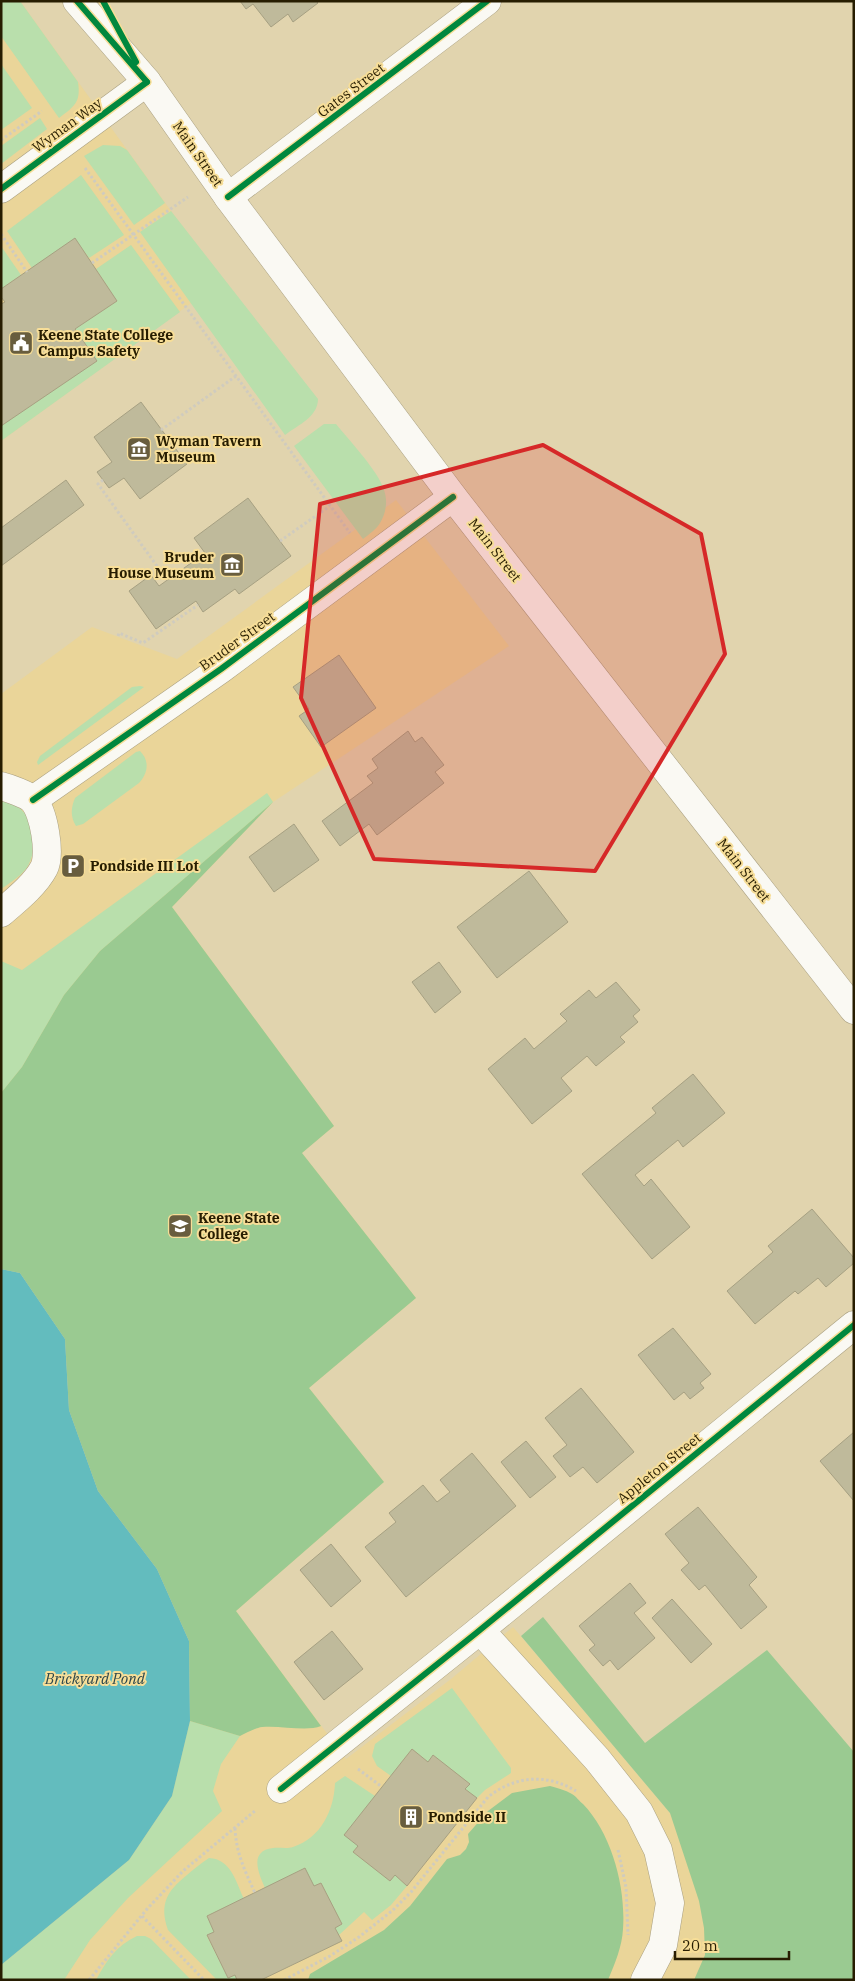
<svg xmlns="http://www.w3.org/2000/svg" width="855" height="1981" font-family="'IBM Plex Serif',serif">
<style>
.built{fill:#ead599}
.green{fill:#b9dfac}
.forest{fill:#9aca91}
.water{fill:#63bcbe}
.building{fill:#bfba9b;stroke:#a6a082}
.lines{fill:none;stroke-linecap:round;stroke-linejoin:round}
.minor-casing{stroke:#aaa081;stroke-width:29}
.major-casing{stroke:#aaa081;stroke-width:29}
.path{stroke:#cfcbbf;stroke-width:3;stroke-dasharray:2.5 2.5;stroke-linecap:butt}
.minor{stroke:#faf9f3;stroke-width:28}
.major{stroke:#faf9f3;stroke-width:28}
.cycleway-casing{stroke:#f7de98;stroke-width:9}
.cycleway{stroke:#00873e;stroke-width:6}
.marked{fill:#d62828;fill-opacity:0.2;stroke:#d62828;stroke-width:4;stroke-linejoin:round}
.labels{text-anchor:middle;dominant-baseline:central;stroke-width:4;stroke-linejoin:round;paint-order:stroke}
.street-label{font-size:14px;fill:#271d01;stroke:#f7de98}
.poi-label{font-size:14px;font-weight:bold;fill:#271d01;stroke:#f7de98;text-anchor:start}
.water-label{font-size:15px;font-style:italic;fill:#2b464b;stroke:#f7de98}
</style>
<rect width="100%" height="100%" fill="#e1d4ae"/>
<g class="built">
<path d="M 1,1 L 20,1 L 171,211 L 223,280 L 1,441 Z"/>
<path d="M 396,500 L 509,646 L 273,802 L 172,907 L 334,1126 L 302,1153 L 416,1298 L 309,1388 L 384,1482 L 236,1611 L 346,1759 L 451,1679 L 513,1627 L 670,1813 L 735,1980 L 1,1980 L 1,694 L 92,627 L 177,659 Z"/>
</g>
<g class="green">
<path d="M 1,1 L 20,1 L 78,82 C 81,102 75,106 59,118 L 1,36 Z"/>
<path d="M 1,64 L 32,108 L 1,130 Z"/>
<path d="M 40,118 L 47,129 L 1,164 L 1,146 Z"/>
<path d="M 103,145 L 120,146 L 127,150 L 165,203 L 134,225 L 84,156 Z"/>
<path d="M 81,175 L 124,235 L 89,258 L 75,239 L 32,268 L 7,231 Z"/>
<path d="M 171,211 L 318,399 C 318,417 298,425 285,435 L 140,232 Z"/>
<path d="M 131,245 L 180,312 L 1,441 L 1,426 L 97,361 L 75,329 L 117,301 L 96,269 Z"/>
<path d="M 1,246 L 21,275 L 1,289 Z"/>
<path d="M 324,424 L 336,424 C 349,440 379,472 384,490 C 388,501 386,513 380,523 C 376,530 369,534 363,539 L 294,446 Z"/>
<path d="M 140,686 L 144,687 L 38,765 L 37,762 L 40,756 L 132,687 Z"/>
<path d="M 140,751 C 150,761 148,773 139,783 L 83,824 L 76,826 C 70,817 71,807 75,798 L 136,752 Z"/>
<path d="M 267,793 L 273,802 L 100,951 L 64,995 L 22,1067 L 1,1093 L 1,961 L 22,970 Z"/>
<path d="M 1,801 C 34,804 42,845 26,869 C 19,877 10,883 1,889 Z"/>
<path d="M 452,1688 L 511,1768 L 511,1773 L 485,1790 L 477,1798 L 465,1789 L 470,1784 L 434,1756 L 428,1762 L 412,1749 L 391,1776 L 377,1766 L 372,1756 L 375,1744 Z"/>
<path d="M 190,1721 L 240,1736 L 221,1764 L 213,1791 L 222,1811 L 128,1898 L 90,1940 L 64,1980 L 1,1980 L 1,1965 L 129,1860 L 172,1796 Z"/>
<path d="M 345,1776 L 375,1796 L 358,1846 L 353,1852 L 390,1881 L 395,1875 L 407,1886 L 391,1905 L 372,1920 L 364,1912 L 339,1935 L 335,1928 L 342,1924 L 321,1883 L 314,1886 L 265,1888 C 259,1874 248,1851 273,1848 C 279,1847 287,1849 293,1847 C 321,1838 334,1810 335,1783 Z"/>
<path d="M 209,1858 C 231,1859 236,1882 244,1899 L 207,1916 L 214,1932 L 207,1936 L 228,1978 L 235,1975 L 237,1980 L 217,1980 L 168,1930 C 159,1904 167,1891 187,1875 C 194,1869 201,1863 209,1858 Z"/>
<path d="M 137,1936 L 145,1936 L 151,1939 L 191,1980 L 96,1980 C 106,1961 117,1945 137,1936 Z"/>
</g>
<g class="forest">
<path d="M 273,802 L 172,907 L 334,1126 L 302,1153 L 416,1298 L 309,1388 L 384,1482 L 236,1611 L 321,1726 C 306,1732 280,1725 262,1727 C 255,1728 247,1733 240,1736 L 190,1721 L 189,1641 L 157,1569 L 98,1491 L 69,1410 L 65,1339 L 20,1273 L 1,1269 L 1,1093 L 22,1067 L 64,995 L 100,951 Z"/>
<path d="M 543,1617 L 645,1743 L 767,1650 L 854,1752 L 854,1980 L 694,1980 L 705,1955 L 704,1928 L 699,1901 L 670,1813 L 521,1636 Z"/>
<path d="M 550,1786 C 557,1788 565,1790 572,1794 C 576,1796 579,1801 583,1804 C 612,1834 626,1888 623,1929 C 622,1947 615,1963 608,1980 L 308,1980 L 310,1974 L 384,1930 L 410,1906 L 447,1859 L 460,1855 L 466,1849 L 469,1842 L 468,1834 L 488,1811 L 512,1793 Z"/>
</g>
<path class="water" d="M 1,1269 L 20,1273 L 65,1339 L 69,1410 L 98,1491 L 157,1569 L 189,1641 L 190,1721 L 172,1796 L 129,1860 L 1,1965 Z"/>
<g class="building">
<path d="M 240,1 L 316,1 L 318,3 L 293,22 L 288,14 L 271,27 L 253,4 L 246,9 Z"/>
<path d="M 75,238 L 117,301 L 75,329 L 97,361 L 1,426 L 1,304 L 5,302 L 1,297 L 1,289 Z"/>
<path d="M 141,402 L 187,464 L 140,499 L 124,478 L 109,488 L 97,472 L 112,462 L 94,437 Z"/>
<path d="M 66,480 L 84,505 L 1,566 L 1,528 Z"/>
<path d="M 248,498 L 291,556 L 239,594 L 235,589 L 203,612 L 196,601 L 156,629 L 129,591 L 151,575 L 159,586 L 205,553 L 194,538 Z"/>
<path d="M 339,655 L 376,708 L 321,747 L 299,716 L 309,709 L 293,687 Z"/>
<path d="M 408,731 L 415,742 L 422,737 L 444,765 L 435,772 L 444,783 L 377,835 L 369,824 L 340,846 L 322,821 L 373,783 L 367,776 L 378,768 L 372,759 Z"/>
<path d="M 294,824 L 319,860 L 274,892 L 249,857 Z"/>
<path d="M 529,871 L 568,922 L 497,978 L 457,927 Z"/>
<path d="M 439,962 L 461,992 L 435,1013 L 412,982 Z"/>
<path d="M 616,982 L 640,1010 L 633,1016 L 638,1022 L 620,1037 L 625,1042 L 596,1066 L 587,1056 L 561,1078 L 572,1091 L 532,1124 L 488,1069 L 525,1038 L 534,1049 L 567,1021 L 560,1014 L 589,990 L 596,998 Z"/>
<path d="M 693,1074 L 725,1113 L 683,1147 L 678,1140 L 635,1175 L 644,1186 L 651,1179 L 690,1227 L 652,1259 L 582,1174 L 656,1113 L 652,1108 Z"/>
<path d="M 812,1209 L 854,1258 L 854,1263 L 826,1287 L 818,1278 L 798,1294 L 795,1291 L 755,1324 L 727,1291 L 773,1252 L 768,1246 Z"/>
<path d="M 673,1328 L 711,1374 L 700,1383 L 704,1388 L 690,1399 L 684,1392 L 674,1400 L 638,1355 Z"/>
<path d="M 581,1388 L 634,1452 L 597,1483 L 583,1467 L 570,1477 L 553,1456 L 567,1445 L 545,1418 Z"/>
<path d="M 854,1432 L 854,1501 L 820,1461 Z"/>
<path d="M 526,1441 L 556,1477 L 530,1498 L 501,1462 Z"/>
<path d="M 472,1453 L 516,1506 L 406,1597 L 365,1547 L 396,1522 L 389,1513 L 423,1485 L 437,1502 L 450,1492 L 440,1480 Z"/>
<path d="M 698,1507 L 757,1577 L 749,1585 L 767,1607 L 741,1629 L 705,1585 L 699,1590 L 681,1570 L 689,1563 L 665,1534 Z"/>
<path d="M 331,1544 L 361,1581 L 331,1607 L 300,1570 Z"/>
<path d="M 630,1583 L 646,1603 L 634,1613 L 655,1638 L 618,1670 L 610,1660 L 603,1666 L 589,1650 L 595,1645 L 579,1626 Z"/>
<path d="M 672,1599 L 712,1644 L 691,1663 L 652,1618 Z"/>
<path d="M 332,1631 L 363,1669 L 324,1700 L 294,1662 Z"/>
<path d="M 412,1749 L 428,1762 L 433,1755 L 470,1784 L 465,1789 L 477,1798 L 407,1886 L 395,1875 L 390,1881 L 353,1852 L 358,1846 L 344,1835 Z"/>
<path d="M 305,1868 L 314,1886 L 321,1883 L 342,1924 L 335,1928 L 342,1941 L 261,1980 L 237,1980 L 235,1975 L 228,1978 L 207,1935 L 214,1932 L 207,1916 Z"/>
</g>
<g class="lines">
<defs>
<g id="minor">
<path d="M 1,189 L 147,82"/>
<path d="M 228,197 L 487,1"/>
<path d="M 1,786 C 9,788 28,795 33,800 C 44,812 51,854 44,868 C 35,885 16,900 1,913"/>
<path d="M 33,800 L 221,669 L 453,497"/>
<path d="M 480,1630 L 597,1759 L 639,1812 L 658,1850 L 670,1903 L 663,1945 L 645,1980"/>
<path d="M 281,1789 L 475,1634 L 854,1325"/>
</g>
<path id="major" d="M 77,1 L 147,82 L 228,197 L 453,497 L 854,1010"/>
</defs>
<use href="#minor" class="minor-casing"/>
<use href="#major" class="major-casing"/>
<g class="path">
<path d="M 1,140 L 42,111"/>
<path d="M 85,168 L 350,533"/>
<path d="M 1,234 L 27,272"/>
<path d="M 92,263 L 188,197"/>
<path d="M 161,430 L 236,376"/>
<path d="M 103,480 L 98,484 L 167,580"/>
<path d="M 280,541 L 330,506"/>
<path d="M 118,636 L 119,633 L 143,643 L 198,605"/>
<path d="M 358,1769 L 382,1787"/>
<path d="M 235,1828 C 236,1853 245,1871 255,1893"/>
<path d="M 618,1850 L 626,1887 L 628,1935"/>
<path d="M 142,1916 L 204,1980"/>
<path d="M 89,1980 L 147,1909 L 183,1871 L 256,1810"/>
<path d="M 284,1980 L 330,1956 L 359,1937 L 393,1910 L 411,1892 L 488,1797 C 515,1776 546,1773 576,1791"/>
</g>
<use href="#minor" class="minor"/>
<use href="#major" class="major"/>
<defs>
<g id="cycleway">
<path d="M 77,1 L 147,82"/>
<path d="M 103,1 L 136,62"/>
<path d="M 1,189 L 147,82"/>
<path d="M 228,197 L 487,1"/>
<path d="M 33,800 L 221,669 L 453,497"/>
<path d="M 281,1789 L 475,1634 L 854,1325"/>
</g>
</defs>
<use href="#cycleway" class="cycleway-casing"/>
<use href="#cycleway" class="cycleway"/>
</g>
<path class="marked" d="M 543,445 L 701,534 L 725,654 L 595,871 L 374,859 L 301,698 L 320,504 Z"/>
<defs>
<symbol id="civic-square" viewBox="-11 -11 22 22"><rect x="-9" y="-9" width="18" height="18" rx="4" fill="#685d3e" stroke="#f7de98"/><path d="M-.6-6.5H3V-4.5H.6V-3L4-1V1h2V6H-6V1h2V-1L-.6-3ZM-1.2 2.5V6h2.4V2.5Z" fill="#fff"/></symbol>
<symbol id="museum-square" viewBox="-11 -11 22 22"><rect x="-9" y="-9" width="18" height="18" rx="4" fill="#685d3e" stroke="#f7de98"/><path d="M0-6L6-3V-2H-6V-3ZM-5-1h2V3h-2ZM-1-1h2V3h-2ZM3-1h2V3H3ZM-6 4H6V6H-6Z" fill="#fff"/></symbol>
<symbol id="parking-square" viewBox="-11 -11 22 22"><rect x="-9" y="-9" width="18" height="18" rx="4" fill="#685d3e" stroke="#f7de98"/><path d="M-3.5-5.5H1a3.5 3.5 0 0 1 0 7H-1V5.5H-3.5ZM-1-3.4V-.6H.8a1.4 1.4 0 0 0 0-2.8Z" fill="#fff"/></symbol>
<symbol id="university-square" viewBox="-11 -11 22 22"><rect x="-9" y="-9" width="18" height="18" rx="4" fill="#685d3e" stroke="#f7de98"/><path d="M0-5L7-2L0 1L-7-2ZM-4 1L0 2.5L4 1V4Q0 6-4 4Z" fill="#fff"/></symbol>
<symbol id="building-square" viewBox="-11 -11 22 22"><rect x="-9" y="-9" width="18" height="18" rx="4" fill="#685d3e" stroke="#f7de98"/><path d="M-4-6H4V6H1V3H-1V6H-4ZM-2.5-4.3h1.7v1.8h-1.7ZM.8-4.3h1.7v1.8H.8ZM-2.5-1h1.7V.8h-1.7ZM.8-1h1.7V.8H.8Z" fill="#fff"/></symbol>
</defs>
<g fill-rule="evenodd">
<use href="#civic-square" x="7" y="329" width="28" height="28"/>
<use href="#museum-square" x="125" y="435" width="28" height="28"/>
<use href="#museum-square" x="218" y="551" width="28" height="28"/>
<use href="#parking-square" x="59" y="852" width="28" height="28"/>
<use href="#university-square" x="166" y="1212" width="28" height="28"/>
<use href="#building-square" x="397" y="1803" width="28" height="28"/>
</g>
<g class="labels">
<g class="street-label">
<text transform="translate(351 90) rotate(-37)">Gates Street</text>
<text transform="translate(67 125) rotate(-36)">Wyman Way</text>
<text transform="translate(198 154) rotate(55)">Main Street</text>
<text transform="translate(495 550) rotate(52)">Main Street</text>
<text transform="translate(237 641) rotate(-36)">Bruder Street</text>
<text transform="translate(744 870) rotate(52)">Main Street</text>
<text transform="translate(659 1468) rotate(-39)">Appleton Street</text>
</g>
<g class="poi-label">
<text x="38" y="335">Keene State College<tspan x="38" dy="16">Campus Safety</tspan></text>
<text x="156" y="441">Wyman Tavern<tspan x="156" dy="16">Museum</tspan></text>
<text x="214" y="557" text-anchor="end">Bruder<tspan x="214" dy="16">House Museum</tspan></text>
<text x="90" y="866">Pondside III Lot</text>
<text x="198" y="1218">Keene State<tspan x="198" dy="16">College</tspan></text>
<text x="428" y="1817">Pondside II</text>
</g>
<g class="water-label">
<text x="95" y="1678">Brickyard Pond</text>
</g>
</g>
<rect width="855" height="1981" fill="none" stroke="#271d01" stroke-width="5"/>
<path d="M675 1951v8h114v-8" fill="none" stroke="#271d01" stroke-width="2.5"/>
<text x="682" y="1951" font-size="15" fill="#271d01" stroke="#f7de98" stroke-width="4" paint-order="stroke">20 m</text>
</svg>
